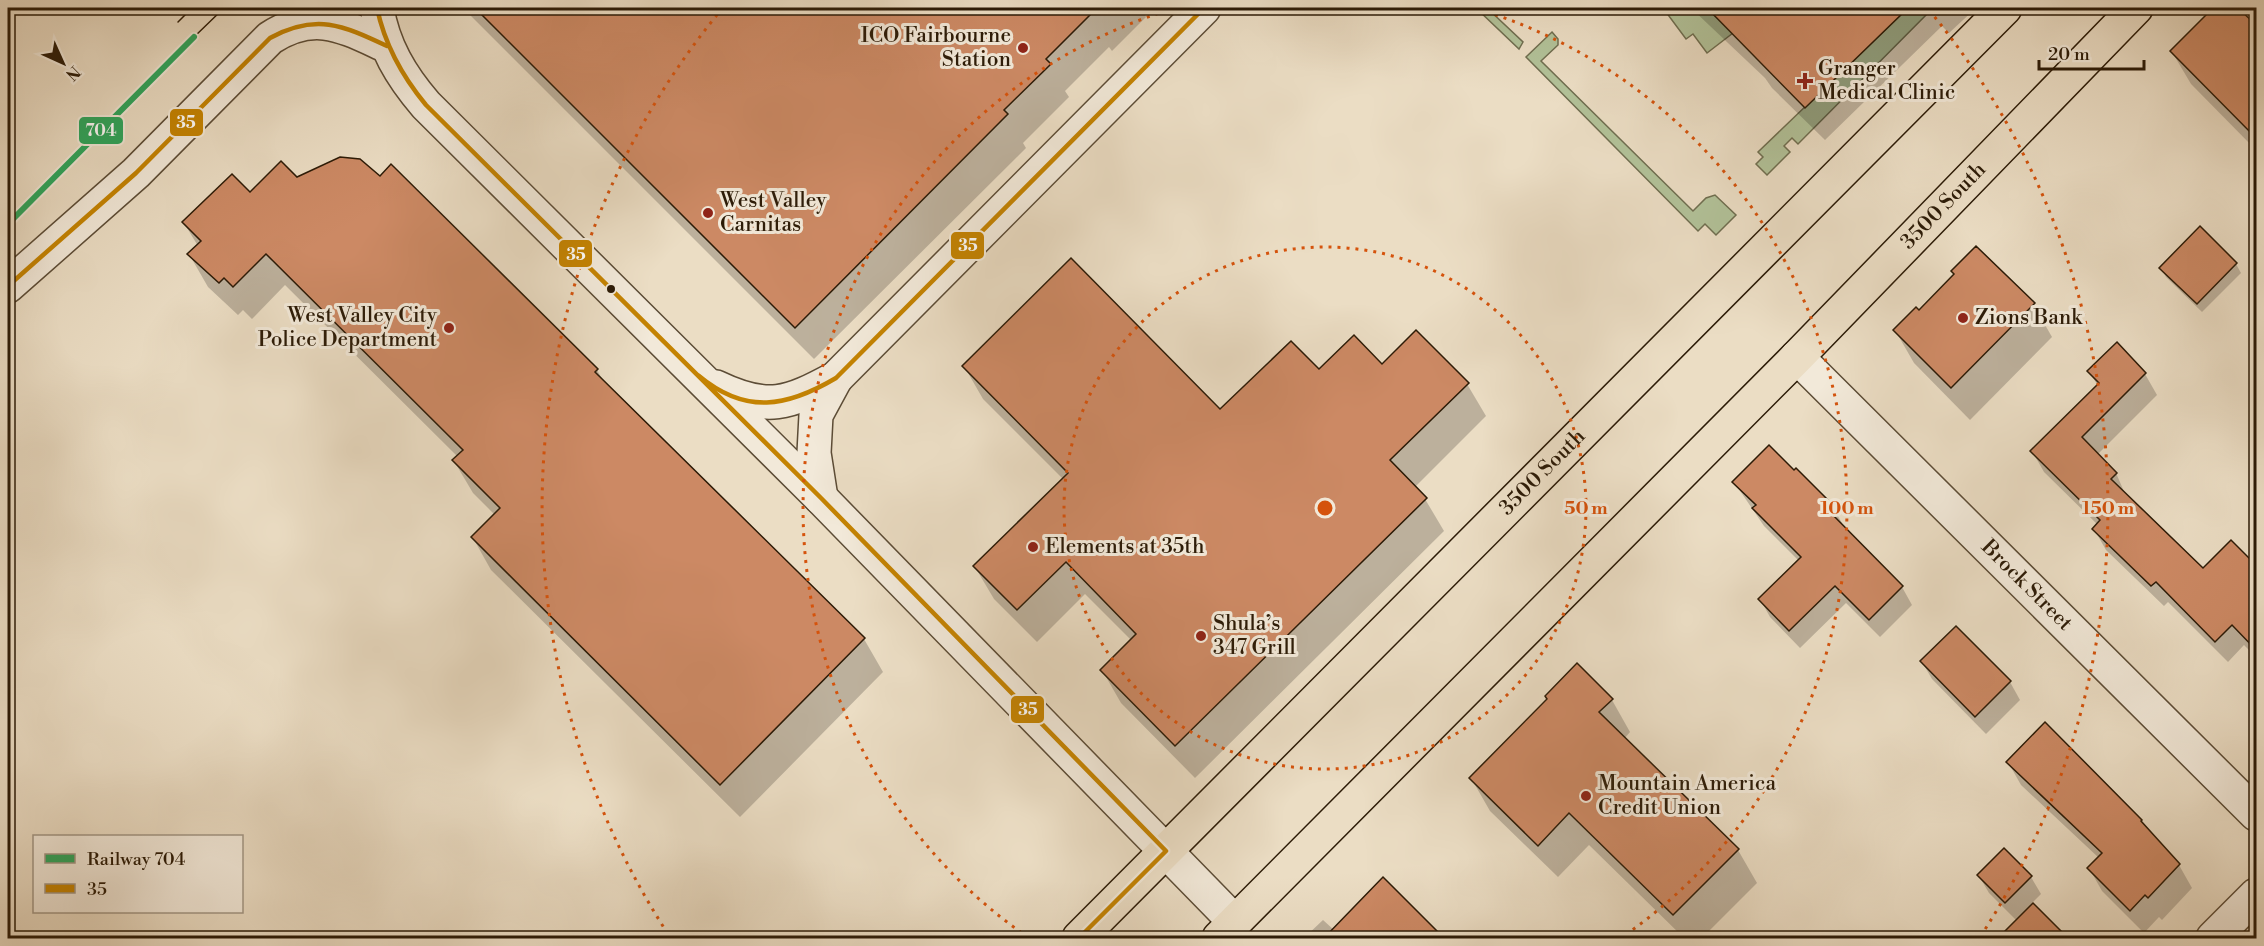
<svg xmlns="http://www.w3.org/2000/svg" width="2264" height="946" font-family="'Libre Bodoni',serif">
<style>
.green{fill:#b2c299;stroke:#6f6e50;stroke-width:1.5}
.shadow{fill:#0003}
.building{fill:#cc8964;stroke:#2c1b07;stroke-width:1.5}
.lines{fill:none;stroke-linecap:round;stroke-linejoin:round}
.minor-casing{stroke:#5c4c36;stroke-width:36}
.major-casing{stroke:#2c1b07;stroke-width:36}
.minor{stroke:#f2e9d9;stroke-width:33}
.major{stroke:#ebddc4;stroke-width:33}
.tram{stroke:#2c1b07;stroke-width:1.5}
.bus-1-casing{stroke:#f2e9d9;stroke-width:9}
.bus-1{stroke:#c48302;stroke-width:4.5}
.rail-1-casing{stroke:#f2e9d9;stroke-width:10}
.rail-1{stroke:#2ea65c;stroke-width:6}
.ring{fill:none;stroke:#d5530c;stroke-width:3;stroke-dasharray:3 6}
.poi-dot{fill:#8f2418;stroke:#f2e9d9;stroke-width:2}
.bus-dot{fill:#2c1b07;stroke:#f2e9d9;stroke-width:2}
.labels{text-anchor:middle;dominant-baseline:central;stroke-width:6;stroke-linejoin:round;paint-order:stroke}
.poi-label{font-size:21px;fill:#2c1b07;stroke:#f2e9d9;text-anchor:start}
.street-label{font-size:21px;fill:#2c1b07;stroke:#f2e9d9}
.centre{fill:#d5530c;stroke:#f2e9d9;stroke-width:3}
.ring-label{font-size:18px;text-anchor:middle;font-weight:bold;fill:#d5530c;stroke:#f2e9d9;stroke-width:6;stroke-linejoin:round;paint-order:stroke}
.line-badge{stroke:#f2e9d9;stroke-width:2}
.badge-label{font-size:16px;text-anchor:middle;font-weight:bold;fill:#fff}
</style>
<rect width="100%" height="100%" fill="#ebddc4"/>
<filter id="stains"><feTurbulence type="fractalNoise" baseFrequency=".00333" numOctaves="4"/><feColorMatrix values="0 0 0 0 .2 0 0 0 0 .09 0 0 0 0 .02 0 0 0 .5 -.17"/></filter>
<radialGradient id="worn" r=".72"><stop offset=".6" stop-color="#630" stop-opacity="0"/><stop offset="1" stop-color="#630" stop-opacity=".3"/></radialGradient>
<g class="green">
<path d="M 1476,8 L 1487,8 L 1523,42 L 1519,49 Z"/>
<path d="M 1663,8 L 1707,8 L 1733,33 L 1707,53 L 1693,34 L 1686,39 Z"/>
<path d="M 1908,8 L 1933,8 L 1798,144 L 1792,138 L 1784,146 L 1790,152 L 1767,175 L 1756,164 L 1763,157 L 1758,152 Z"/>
<path d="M 1552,32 L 1558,39 L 1558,45 L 1541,61 L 1693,211 L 1706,198 L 1715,195 L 1736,215 L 1716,235 L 1705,224 L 1698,231 L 1526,57 Z"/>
</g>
<g class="shadow">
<path d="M 463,8 L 1146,8 L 1143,11 L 1146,17 L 1112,51 L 1109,47 L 1065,91 L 1069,97 L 1023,143 L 1026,148 L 814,359 Z"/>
<path d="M 1691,8 L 1976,8 L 1949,33 L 1942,26 L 1825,140 L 1772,88 L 1765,78 Z"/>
<path d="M 2215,8 L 2236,8 L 2256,27 L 2256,150 L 2191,84 L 2172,52 Z"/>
<path d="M 297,179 L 597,370 L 604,382 L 864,639 L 883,672 L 740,817 L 491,570 L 473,538 L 495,515 L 473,493 L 454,461 L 458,457 L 285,285 L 252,319 L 243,310 L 238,315 L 208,287 L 189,254 L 198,246 L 184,223 L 250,194 Z"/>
<path d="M 2236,264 L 2241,273 L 2202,312 L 2166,277 L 2161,268 Z"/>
<path d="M 2033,304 L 2052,337 L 1970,420 L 1914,363 L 1895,330 L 1919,312 Z"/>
<path d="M 964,366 L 1220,412 L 1319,371 L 1382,366 L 1467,384 L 1486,416 L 1415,487 L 1425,499 L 1444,531 L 1195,778 L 1121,703 L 1102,670 L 1132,641 L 1085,594 L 1037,642 L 994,599 L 975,567 L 1064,480 L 983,399 Z"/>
<path d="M 2089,371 L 2145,374 L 2157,395 L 2097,455 L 2116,473 L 2126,496 L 2203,570 L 2231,542 L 2256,567 L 2256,657 L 2244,645 L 2228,662 L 2168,602 L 2164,606 L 2106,550 L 2094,529 L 2098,525 L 2044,472 L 2032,451 L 2098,386 Z"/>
<path d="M 1734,482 L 1832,506 L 1842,523 L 1840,525 L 1902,587 L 1912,605 L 1880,637 L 1846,603 L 1800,648 L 1770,617 L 1760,599 L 1799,561 L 1764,526 Z"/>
<path d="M 1922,662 L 2010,682 L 2020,700 L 1986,734 L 1932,679 Z"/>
<path d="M 1612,700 L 1630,732 L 1624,739 L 1738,850 L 1757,883 L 1702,938 L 1684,938 L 1589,845 L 1558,877 L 1490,811 L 1471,778 Z"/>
<path d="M 2008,762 L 2141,820 L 2179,865 L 2192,888 L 2162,920 L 2159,917 L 2144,933 L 2102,891 L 2089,868 L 2099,858 L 2021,785 Z"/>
<path d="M 1979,876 L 2031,877 L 2041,894 L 2032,903 L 2067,938 L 2017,921 L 1989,893 Z"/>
<path d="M 1323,920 L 1334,930 L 1443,938 L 1304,938 Z"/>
</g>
<g class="building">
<path d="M 475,8 L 1097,8 L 1046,59 L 1051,64 L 1004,110 L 1008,114 L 795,328 Z"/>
<path d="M 1707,8 L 1908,8 L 1805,108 Z"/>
<path d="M 2213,8 L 2238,8 L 2256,25 L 2256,138 L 2170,51 Z"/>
<path d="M 340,157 L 360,159 L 380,176 L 391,164 L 598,369 L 595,372 L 865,638 L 720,785 L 471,537 L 500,508 L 452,460 L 463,450 L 266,254 L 233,287 L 224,278 L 219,283 L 187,254 L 201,241 L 182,222 L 232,174 L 250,192 L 281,161 L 297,177 Z"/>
<path d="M 2200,226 L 2237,263 L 2197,304 L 2159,268 Z"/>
<path d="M 1976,246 L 2035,303 L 1951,388 L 1893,330 L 1916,307 L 1919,310 L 1954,274 L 1951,271 Z"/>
<path d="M 1071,258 L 1220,409 L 1291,341 L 1319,369 L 1354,335 L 1382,364 L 1416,330 L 1469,383 L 1390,460 L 1427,498 L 1175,746 L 1100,670 L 1136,634 L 1066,562 L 1017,610 L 973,566 L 1068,473 L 962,366 Z"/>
<path d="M 2117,342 L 2146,373 L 2082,437 L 2117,473 L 2111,479 L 2203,568 L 2231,540 L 2256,565 L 2256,650 L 2232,625 L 2215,642 L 2156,582 L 2151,586 L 2092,529 L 2100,520 L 2030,451 L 2099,383 L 2087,371 Z"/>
<path d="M 1769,445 L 1794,470 L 1796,468 L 1833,505 L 1828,510 L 1903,586 L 1869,620 L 1835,586 L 1789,631 L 1758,599 L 1801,557 L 1752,508 L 1756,505 L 1732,482 Z"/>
<path d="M 1956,626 L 2011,681 L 1975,717 L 1920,661 Z"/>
<path d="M 1577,663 L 1613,699 L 1599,712 L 1739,849 L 1673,915 L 1569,813 L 1538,846 L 1469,778 L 1547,699 L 1545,696 Z"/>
<path d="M 2045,722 L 2142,820 L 2141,821 L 2180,864 L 2148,898 L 2145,895 L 2130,911 L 2087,868 L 2102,853 L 2006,762 Z"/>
<path d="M 2004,848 L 2032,876 L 2005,903 L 1977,875 Z"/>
<path d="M 1383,877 L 1445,939 L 1323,939 Z"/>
<path d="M 2033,903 L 2069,939 L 1997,939 Z"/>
</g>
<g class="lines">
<defs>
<g id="minor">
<path d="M 377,8 C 383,46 401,76 426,105 L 821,498 L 1235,922"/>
<path d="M 8,286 L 136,173 L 270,38 C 315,9 343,26 387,46"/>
<path id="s1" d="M 1797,357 L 2256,814"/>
<path d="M 716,387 C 768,412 788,404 836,378 L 1204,8"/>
<path d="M 821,498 L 814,453 L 816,415 L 836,378"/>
<path d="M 2213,938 L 2256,895"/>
</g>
<g id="major">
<path id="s2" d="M 1079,938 L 2005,8"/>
<path id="s3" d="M 1219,938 L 1797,357 L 2136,8"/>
</g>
</defs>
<use href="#minor" class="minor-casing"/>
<use href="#major" class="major-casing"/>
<use href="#minor" class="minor"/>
<use href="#major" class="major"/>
<g class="tram">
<path d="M 178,22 L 192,8"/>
<path d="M 194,37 L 224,8"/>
</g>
<defs>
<g id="bus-1">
<path d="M 377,8 C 385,46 402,76 426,105 L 821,498 L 1166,851 L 1079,938"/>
<path d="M 8,286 L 136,173 L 270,38 C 316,13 342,25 387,46"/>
<path d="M 699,376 C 746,415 787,407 836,378 L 1204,8"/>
</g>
</defs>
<use href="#bus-1" class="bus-1-casing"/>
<use href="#bus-1" class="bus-1"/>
<defs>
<path id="rail-1" d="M 8,224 L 194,37"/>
</defs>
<use href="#rail-1" class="rail-1-casing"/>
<use href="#rail-1" class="rail-1"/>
</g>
<g class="ring">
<circle cx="1325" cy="508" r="261"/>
<path d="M1029 938A522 522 0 0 1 1172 9M1478 9A522 522 0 0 1 1621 938"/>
<path d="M668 934A783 783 0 0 1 721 10M1929 10A783 783 0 0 1 1982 934"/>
</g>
<g class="poi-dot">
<circle cx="1023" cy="48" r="6"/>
<path d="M1802 72h6v6h6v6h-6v6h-6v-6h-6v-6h6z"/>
<circle cx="708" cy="213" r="6"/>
<circle cx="1963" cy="318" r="6"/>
<circle cx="449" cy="328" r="6"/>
<circle cx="1033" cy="547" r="6"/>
<circle cx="1201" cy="636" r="6"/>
<circle cx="1586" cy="796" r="6"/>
</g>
<circle class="bus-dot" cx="611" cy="289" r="5"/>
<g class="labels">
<g class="poi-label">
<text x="1011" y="36" text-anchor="end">ICO Fairbourne<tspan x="1011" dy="24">Station</tspan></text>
<text x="1818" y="69">Granger<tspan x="1818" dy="24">Medical Clinic</tspan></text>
<text x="720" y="201">West Valley<tspan x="720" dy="24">Carnitas</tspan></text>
<text x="437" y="316" text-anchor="end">West Valley City<tspan x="437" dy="24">Police Department</tspan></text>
<text x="1975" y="318">Zions Bank</text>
<text x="1045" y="547">Elements at 35th</text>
<text x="1213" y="624">Shula’s<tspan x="1213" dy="24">347 Grill</tspan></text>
<text x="1598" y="784">Mountain America<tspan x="1598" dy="24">Credit Union</tspan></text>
</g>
<g class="street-label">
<text stroke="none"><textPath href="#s3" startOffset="1030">3500 South</textPath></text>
<text stroke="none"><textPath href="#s2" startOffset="657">3500 South</textPath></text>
<text stroke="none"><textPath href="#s1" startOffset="324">Brock Street</textPath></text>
</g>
</g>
<circle cx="1325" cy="508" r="9" class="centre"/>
<g class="ring-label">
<text x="1586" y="514">50 m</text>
<text x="1847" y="514">100 m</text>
<text x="2108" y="514">150 m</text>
</g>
<g class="line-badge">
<rect x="169" y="108" width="35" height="29" rx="6" fill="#c48302"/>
<rect x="78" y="116" width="46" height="29" rx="6" fill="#2ea65c"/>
<rect x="950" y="231" width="35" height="29" rx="6" fill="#c48302"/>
<rect x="558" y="239" width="35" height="29" rx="6" fill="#c48302"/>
<rect x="1010" y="695" width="35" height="29" rx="6" fill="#c48302"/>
</g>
<g class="badge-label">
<text x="186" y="128">35</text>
<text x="101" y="136">704</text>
<text x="968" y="251">35</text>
<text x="576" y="260">35</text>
<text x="1028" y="715">35</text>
</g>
<rect width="2264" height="946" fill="none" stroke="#ebddc4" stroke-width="30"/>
<rect x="9" y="9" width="2246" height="928" fill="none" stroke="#2c1b07" stroke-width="3"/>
<rect x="15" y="15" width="2234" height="916" fill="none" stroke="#2c1b07" stroke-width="1.5"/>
<rect x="33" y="835" width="210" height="78" fill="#f2e9d9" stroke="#a39785" stroke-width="1.5"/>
<rect x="45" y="854" width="30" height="9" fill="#2ea65c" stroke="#a39785" stroke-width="1.5"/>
<text x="87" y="865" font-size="18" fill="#2c1b07">Railway 704</text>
<rect x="45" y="884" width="30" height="9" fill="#c48302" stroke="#a39785" stroke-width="1.5"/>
<text x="87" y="895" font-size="18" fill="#2c1b07">35</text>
<g transform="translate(63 63) rotate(135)" stroke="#f2e9d9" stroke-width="4.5" paint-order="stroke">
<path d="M0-4.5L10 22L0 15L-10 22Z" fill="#2c1b07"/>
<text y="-9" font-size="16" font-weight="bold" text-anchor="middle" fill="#2c1b07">N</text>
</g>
<path d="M2039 60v9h105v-9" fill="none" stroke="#2c1b07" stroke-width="3"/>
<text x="2048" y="60" font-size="18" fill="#2c1b07" stroke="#f2e9d9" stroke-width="4.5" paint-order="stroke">20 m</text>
<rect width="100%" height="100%" filter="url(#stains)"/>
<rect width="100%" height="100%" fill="url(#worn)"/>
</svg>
